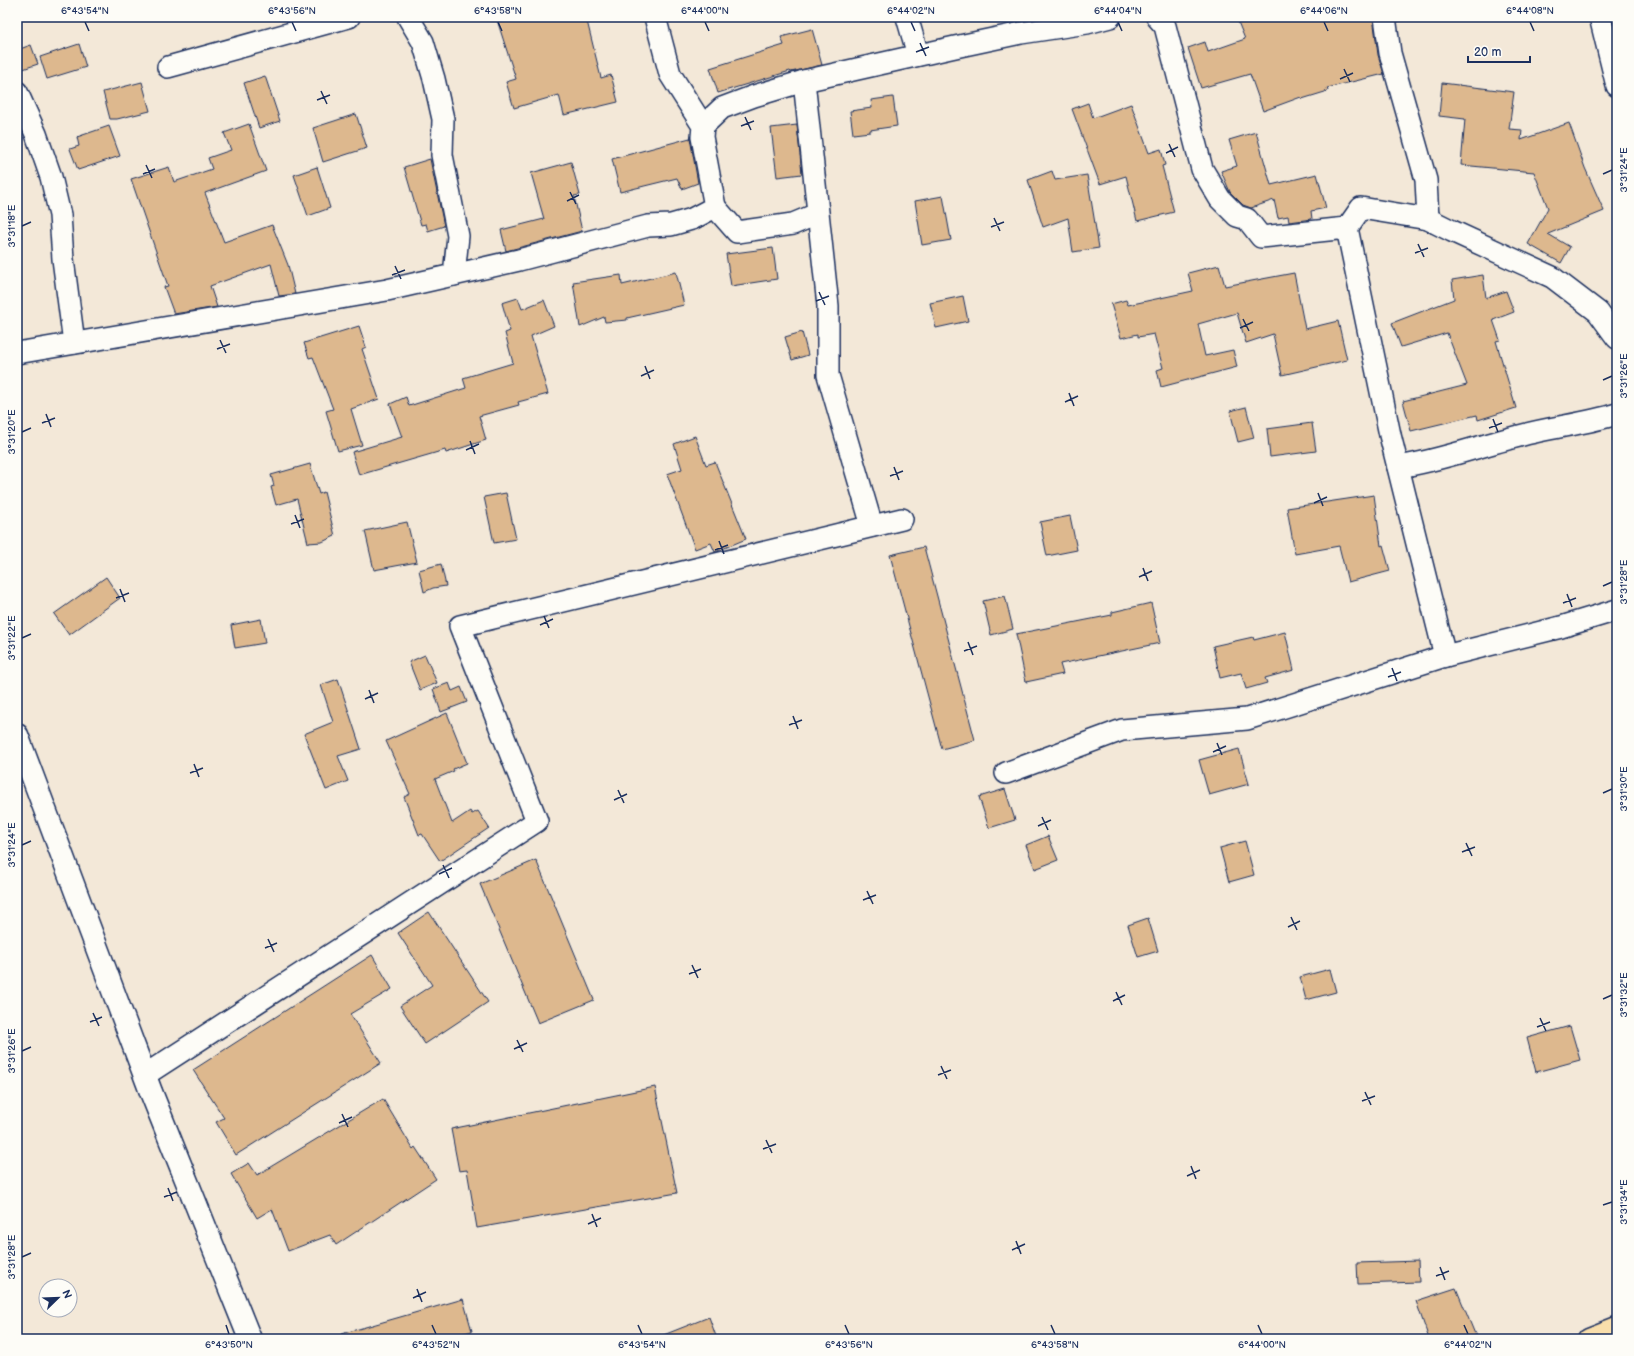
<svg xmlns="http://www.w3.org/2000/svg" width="1634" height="1356" font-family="'Balsamiq Sans',sans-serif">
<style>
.building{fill:#ddb88e;stroke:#1b2f5e}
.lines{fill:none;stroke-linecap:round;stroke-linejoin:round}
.street-casing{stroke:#1b2f5e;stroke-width:24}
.secondary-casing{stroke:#1b2f5e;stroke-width:25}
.highway-casing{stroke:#1b2f5e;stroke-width:25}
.street{stroke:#fdfcf7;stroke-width:21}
.secondary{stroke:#fdfcf7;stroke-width:22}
.highway{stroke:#f9deab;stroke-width:22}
.ticks{fill:none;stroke:#1b2f5e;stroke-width:1.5}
.neatline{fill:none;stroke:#1b2f5e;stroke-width:1.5}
.ticks-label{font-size:10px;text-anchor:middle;fill:#1b2f5e}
</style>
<rect width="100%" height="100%" fill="#f3e8d8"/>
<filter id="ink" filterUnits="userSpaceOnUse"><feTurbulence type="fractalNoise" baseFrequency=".025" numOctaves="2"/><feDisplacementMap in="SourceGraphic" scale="8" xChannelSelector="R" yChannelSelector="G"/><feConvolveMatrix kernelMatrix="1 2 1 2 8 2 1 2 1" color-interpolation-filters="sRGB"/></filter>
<g filter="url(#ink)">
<g class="building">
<path d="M 496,17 L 586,17 L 601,78 L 611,75 L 618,102 L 564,115 L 559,95 L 514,108 L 506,82 L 516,79 Z"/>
<path d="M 1236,17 L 1373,17 L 1378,55 L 1384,74 L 1327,88 L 1328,91 L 1302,99 L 1301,97 L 1263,111 L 1250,74 L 1201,88 L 1188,48 L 1205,42 L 1208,52 L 1245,39 Z"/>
<path d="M 812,29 L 822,65 L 791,72 L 790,71 L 718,93 L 710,68 L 784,45 L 781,37 Z"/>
<path d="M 79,44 L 86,67 L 47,79 L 40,57 Z"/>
<path d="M 31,45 L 38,64 L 23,69 L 17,50 Z"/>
<path d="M 265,76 L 280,121 L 259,128 L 244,83 Z"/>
<path d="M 142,82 L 150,111 L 117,119 L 110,119 L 103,92 Z"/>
<path d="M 1442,83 L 1514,92 L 1509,129 L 1522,130 L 1521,140 L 1569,123 L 1585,168 L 1604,211 L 1548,234 L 1570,247 L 1561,263 L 1528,244 L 1548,208 L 1534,172 L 1461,165 L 1465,119 L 1439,116 Z"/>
<path d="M 893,97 L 897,126 L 870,130 L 870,132 L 853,134 L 850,111 L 872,108 L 871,100 Z"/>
<path d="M 1088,103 L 1093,118 L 1131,104 L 1149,153 L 1161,149 L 1165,165 L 1162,166 L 1174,212 L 1137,221 L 1126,176 L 1100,184 L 1072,109 Z"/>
<path d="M 356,114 L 367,148 L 323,162 L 313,128 Z"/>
<path d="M 249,124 L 266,171 L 205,193 L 224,242 L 272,225 L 288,265 L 295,294 L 279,296 L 271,264 L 210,286 L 217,307 L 174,314 L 164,287 L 168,286 L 131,179 L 169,167 L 174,182 L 212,169 L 208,158 L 231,150 L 224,133 Z"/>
<path d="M 797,125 L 802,174 L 777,177 L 771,128 Z"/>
<path d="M 109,126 L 120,156 L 78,170 L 70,149 L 79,146 L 77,137 Z"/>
<path d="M 1256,132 L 1271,185 L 1317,174 L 1326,208 L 1311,211 L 1312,219 L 1289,222 L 1288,216 L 1278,218 L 1274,200 L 1251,208 L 1243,205 L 1230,192 L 1221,171 L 1237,166 L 1229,140 Z"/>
<path d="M 690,138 L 698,183 L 682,189 L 677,178 L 620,192 L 612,159 Z"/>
<path d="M 430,159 L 444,226 L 428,231 L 426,224 L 421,225 L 404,167 Z"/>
<path d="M 571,162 L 580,195 L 574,196 L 582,231 L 506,251 L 501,230 L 544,219 L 531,173 Z"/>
<path d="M 317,167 L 330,208 L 308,216 L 294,175 Z"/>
<path d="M 1052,171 L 1055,180 L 1087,175 L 1099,248 L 1073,252 L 1068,218 L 1043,227 L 1028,180 Z"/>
<path d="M 943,196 L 951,240 L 922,245 L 915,201 Z"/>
<path d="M 773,248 L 777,279 L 731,286 L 726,254 Z"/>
<path d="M 1219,265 L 1225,286 L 1294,273 L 1305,329 L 1338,321 L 1347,360 L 1282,375 L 1273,334 L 1246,343 L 1237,313 L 1198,324 L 1205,356 L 1233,350 L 1237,367 L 1161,387 L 1157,370 L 1163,368 L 1154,334 L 1138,337 L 1138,334 L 1121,338 L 1111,304 L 1126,300 L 1128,305 L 1193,291 L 1188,273 Z"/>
<path d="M 676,272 L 684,305 L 627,318 L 627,320 L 605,322 L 604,317 L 580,327 L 573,282 L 621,275 L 622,285 Z"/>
<path d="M 1483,275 L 1486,298 L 1506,291 L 1514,312 L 1493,320 L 1500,340 L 1496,341 L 1516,408 L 1478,420 L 1477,415 L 1411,431 L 1403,401 L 1467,385 L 1447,333 L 1401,347 L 1392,323 L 1454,299 L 1452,280 Z"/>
<path d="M 963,296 L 968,321 L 936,328 L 930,303 Z"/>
<path d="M 518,298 L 522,309 L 544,300 L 554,326 L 531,336 L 548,394 L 518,402 L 519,405 L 479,416 L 486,440 L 446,453 L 445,450 L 359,475 L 352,452 L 402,437 L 390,404 L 406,397 L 409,406 L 466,388 L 463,378 L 513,363 L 505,333 L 510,331 L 502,303 Z"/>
<path d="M 359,326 L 366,347 L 362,349 L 379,399 L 351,409 L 362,445 L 338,451 L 326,411 L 333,409 L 313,357 L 309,358 L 304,343 Z"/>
<path d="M 802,332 L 808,355 L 792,360 L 785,337 Z"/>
<path d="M 1246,407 L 1254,438 L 1238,442 L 1230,411 Z"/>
<path d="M 1312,423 L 1316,451 L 1270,457 L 1267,429 Z"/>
<path d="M 695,436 L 706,465 L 715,462 L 746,539 L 715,552 L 711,543 L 695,549 L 667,474 L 682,469 L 674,444 Z"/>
<path d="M 310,464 L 319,494 L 324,492 L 335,536 L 322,542 L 308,543 L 297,499 L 276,505 L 271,487 L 274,486 L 271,475 Z"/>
<path d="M 506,493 L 516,539 L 494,543 L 484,497 Z"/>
<path d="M 1374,495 L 1381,546 L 1383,545 L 1390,571 L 1348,582 L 1339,546 L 1295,554 L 1287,508 Z"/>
<path d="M 1070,516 L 1077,550 L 1047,556 L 1040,522 Z"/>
<path d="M 407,522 L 417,562 L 374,570 L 365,531 Z"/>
<path d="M 924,547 L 975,740 L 942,749 L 890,555 Z"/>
<path d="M 441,564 L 446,586 L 433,588 L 424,592 L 419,570 Z"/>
<path d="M 106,577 L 120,598 L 69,635 L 54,614 Z"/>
<path d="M 1005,596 L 1013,629 L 991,635 L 983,601 Z"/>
<path d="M 1151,603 L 1160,643 L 1060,664 L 1063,674 L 1026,682 L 1016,634 L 1112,615 L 1112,612 Z"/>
<path d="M 261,619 L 265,643 L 235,648 L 231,625 Z"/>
<path d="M 1285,632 L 1294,670 L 1265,678 L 1267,683 L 1246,689 L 1241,673 L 1220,678 L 1213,646 L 1253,637 L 1254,640 Z"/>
<path d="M 425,655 L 437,683 L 420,690 L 409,662 Z"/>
<path d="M 338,679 L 361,749 L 338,756 L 348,781 L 326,790 L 304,734 L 333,722 L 321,685 Z"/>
<path d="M 449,683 L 452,691 L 461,687 L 467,702 L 441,712 L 433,689 Z"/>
<path d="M 447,713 L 467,763 L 453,769 L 454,771 L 435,779 L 452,823 L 470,811 L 472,814 L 478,811 L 489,828 L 440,861 L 422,834 L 419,835 L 404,797 L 410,794 L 386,741 Z"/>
<path d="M 1239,749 L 1249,784 L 1209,795 L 1199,760 Z"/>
<path d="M 1005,789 L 1015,820 L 989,828 L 979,797 Z"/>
<path d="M 1048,836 L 1058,860 L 1035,869 L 1026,845 Z"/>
<path d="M 1245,841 L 1254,875 L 1229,882 L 1220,848 Z"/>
<path d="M 536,860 L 594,1000 L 538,1023 L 480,884 Z"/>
<path d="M 429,912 L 488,1002 L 425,1044 L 400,1006 L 432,985 L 398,933 Z"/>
<path d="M 1148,918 L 1158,951 L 1138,957 L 1128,925 Z"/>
<path d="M 372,955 L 392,989 L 350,1014 L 381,1063 L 236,1155 L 216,1122 L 224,1118 L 193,1070 Z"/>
<path d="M 1330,969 L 1336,992 L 1306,1000 L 1300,977 Z"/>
<path d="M 1570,1026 L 1580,1060 L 1536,1072 L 1527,1038 Z"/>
<path d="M 655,1087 L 677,1193 L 477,1228 L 467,1170 L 459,1171 L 451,1129 Z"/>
<path d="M 383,1099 L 413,1149 L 415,1147 L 436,1179 L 336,1245 L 330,1235 L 288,1251 L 272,1209 L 257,1218 L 231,1174 L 249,1163 L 257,1175 Z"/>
<path d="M 1418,1261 L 1419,1282 L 1358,1284 L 1357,1263 Z"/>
<path d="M 1456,1288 L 1477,1339 L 1429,1339 L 1416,1301 Z"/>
<path d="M 463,1299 L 472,1331 L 443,1339 L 342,1339 L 341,1334 Z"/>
<path d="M 709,1317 L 717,1339 L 656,1339 L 656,1338 Z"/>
</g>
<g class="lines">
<defs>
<g id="street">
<path d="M 408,17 L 423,42 L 434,79 L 443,119 L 442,155 L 458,236 L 454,275"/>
<path d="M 907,17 L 918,55"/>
<path d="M 1157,17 L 1165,26 L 1202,169 L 1220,199 L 1237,216 L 1247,219 L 1261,237 L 1347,228 L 1361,208 L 1428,219 L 1452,231 L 1552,277 L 1598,312 L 1617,338"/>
<path d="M 1385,17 L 1390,53 L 1426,180 L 1428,219"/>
<path d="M 1600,17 L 1617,86"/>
<path d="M 168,67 L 349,17"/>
<path d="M 804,81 L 828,306 L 828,375 L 872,526"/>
<path d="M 17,92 L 36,134 L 51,177 L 60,215 L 63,259 L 74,343"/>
<path d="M 703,126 L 722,108 L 754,96 L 804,81 L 955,47 L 1021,33 L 1087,23 L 1110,17"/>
<path d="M 715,207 L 737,232 L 793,224 L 817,214"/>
<path d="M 1347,228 L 1390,435 L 1445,656"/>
<path d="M 17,353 L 387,290 L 519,260 L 648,226 L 671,225 L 692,219 L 715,207 L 702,137 L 703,126 L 670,74 L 655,17"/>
<path d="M 1398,467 C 1439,461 1478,446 1519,436 C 1551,427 1585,424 1617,414"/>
<path d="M 1006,773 L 1122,730 L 1247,719 L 1445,656 L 1561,627 L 1617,610"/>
<path d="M 145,1075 L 537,821 L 460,626 L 902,519"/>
</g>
<path id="secondary" d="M 17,735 L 151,1092 L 250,1339"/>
<path id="highway" d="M 1589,1339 L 1617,1328"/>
</defs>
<use href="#street" class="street-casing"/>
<use href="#secondary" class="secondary-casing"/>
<use href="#highway" class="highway-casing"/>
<use href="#street" class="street"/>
<use href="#secondary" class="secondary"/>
<use href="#highway" class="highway"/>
</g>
</g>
<path class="ticks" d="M 85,22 L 89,31M 292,22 L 296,31M 498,22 L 502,31M 705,22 L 709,31M 911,22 L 915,31M 1118,22 L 1122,31M 1324,22 L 1328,31M 1530,22 L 1534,31M 920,43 L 926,56M 916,52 L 929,47M 1344,69 L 1350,82M 1340,79 L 1353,73M 321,91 L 327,104M 317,100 L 330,95M 745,117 L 751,130M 741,126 L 754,121M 1169,144 L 1175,157M 1166,153 L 1178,147M 146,165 L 152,178M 143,174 L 155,169M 1603,174 L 1612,170M 570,192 L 576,204M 567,201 L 579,195M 994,218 L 1000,231M 22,226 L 31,222M 991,227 L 1004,222M 1418,244 L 1424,257M 1415,253 L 1428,248M 395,266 L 401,279M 392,275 L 405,270M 819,292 L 825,305M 816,301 L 829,296M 1243,319 L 1249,331M 1240,328 L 1253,322M 220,340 L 226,353M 217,349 L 230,344M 645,366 L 650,379M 641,376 L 654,370M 1603,380 L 1612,376M 1069,393 L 1074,406M 1065,402 L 1078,396M 46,414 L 51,427M 1493,419 L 1498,432M 42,423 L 55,418M 1489,428 L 1502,423M 22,432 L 31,428M 470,441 L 475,454M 466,450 L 479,444M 894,467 L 899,480M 890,476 L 903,471M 1318,493 L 1323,506M 1314,503 L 1327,497M 295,515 L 300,528M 291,524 L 304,519M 719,541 L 724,554M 715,550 L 728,545M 1143,568 L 1148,581M 1139,577 L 1152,571M 1603,586 L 1612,582M 120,589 L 125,602M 1567,594 L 1572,607M 116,598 L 129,593M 1563,603 L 1576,598M 544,616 L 549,628M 540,625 L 553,619M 22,638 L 31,634M 968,642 L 973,655M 964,651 L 977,646M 1392,668 L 1397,681M 1388,677 L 1401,672M 369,690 L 374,703M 365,699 L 378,693M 793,716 L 798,729M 789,725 L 802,720M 1217,743 L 1222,755M 1213,752 L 1226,746M 194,764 L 199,777M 190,773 L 203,768M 618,790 L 624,803M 1603,793 L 1612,789M 614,800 L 627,794M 1042,817 L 1048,830M 1038,826 L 1051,820M 1466,843 L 1472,856M 22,845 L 31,841M 1462,852 L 1475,847M 443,865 L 449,878M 439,874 L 452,868M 867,891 L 873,904M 863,900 L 876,895M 1291,917 L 1297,930M 1288,927 L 1300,921M 268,939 L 274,952M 265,948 L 277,943M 692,965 L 698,978M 689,974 L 701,969M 1116,992 L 1122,1005M 1603,999 L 1612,995M 1113,1001 L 1125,995M 93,1013 L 99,1026M 1540,1018 L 1546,1031M 90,1022 L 102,1017M 1537,1027 L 1550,1022M 517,1040 L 523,1052M 514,1049 L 527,1043M 22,1051 L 31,1047M 941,1066 L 947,1079M 938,1075 L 951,1070M 1365,1092 L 1371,1105M 1362,1101 L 1375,1096M 342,1114 L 348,1127M 339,1123 L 352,1117M 766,1140 L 772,1153M 763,1149 L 776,1144M 1191,1166 L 1196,1179M 1187,1176 L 1200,1170M 168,1188 L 173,1201M 164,1197 L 177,1192M 1603,1205 L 1612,1202M 592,1214 L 597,1227M 588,1224 L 601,1218M 1016,1241 L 1021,1254M 1012,1250 L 1025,1244M 22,1257 L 31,1253M 1440,1267 L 1445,1280M 1436,1276 L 1449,1271M 417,1289 L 422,1302M 413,1298 L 426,1292M 226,1325 L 229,1334M 432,1325 L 436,1334M 638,1325 L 642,1334M 845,1325 L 849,1334M 1051,1325 L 1055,1334M 1258,1325 L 1262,1334M 1464,1325 L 1468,1334"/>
<rect width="1634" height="1356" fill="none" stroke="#fdfcf7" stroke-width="44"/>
<g transform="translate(58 1298) rotate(67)"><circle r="19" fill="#fdfcf7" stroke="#a3aaba"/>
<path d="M0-3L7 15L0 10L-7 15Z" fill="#1b2f5e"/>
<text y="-6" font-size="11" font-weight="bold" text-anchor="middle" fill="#1b2f5e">N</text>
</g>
<path d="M1468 56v6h62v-6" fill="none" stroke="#1b2f5e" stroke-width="2"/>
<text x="1474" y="56" font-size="12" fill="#1b2f5e" stroke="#fdfcf7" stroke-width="3" paint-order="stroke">20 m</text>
<rect x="22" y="22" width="1590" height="1312" class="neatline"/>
<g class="ticks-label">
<text x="85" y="14">6°43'54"N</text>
<text x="292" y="14">6°43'56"N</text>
<text x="498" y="14">6°43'58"N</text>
<text x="705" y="14">6°44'00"N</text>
<text x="911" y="14">6°44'02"N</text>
<text x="1118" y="14">6°44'04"N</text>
<text x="1324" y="14">6°44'06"N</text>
<text x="1530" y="14">6°44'08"N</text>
<text transform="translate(1623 170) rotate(-90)" y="4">3°31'24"E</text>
<text transform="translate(11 226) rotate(-90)" y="4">3°31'18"E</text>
<text transform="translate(1623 376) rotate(-90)" y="4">3°31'26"E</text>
<text transform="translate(11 432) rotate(-90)" y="4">3°31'20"E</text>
<text transform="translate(1623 582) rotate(-90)" y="4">3°31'28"E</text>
<text transform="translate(11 638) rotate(-90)" y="4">3°31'22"E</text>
<text transform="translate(1623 789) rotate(-90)" y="4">3°31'30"E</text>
<text transform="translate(11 845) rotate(-90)" y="4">3°31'24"E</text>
<text transform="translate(1623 995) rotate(-90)" y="4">3°31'32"E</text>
<text transform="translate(11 1051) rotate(-90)" y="4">3°31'26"E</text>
<text transform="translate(1623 1202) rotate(-90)" y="4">3°31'34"E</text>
<text transform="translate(11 1257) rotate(-90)" y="4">3°31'28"E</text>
<text x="229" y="1348">6°43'50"N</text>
<text x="436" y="1348">6°43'52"N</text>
<text x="642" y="1348">6°43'54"N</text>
<text x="849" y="1348">6°43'56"N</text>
<text x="1055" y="1348">6°43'58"N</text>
<text x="1262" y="1348">6°44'00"N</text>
<text x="1468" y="1348">6°44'02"N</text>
</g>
</svg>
